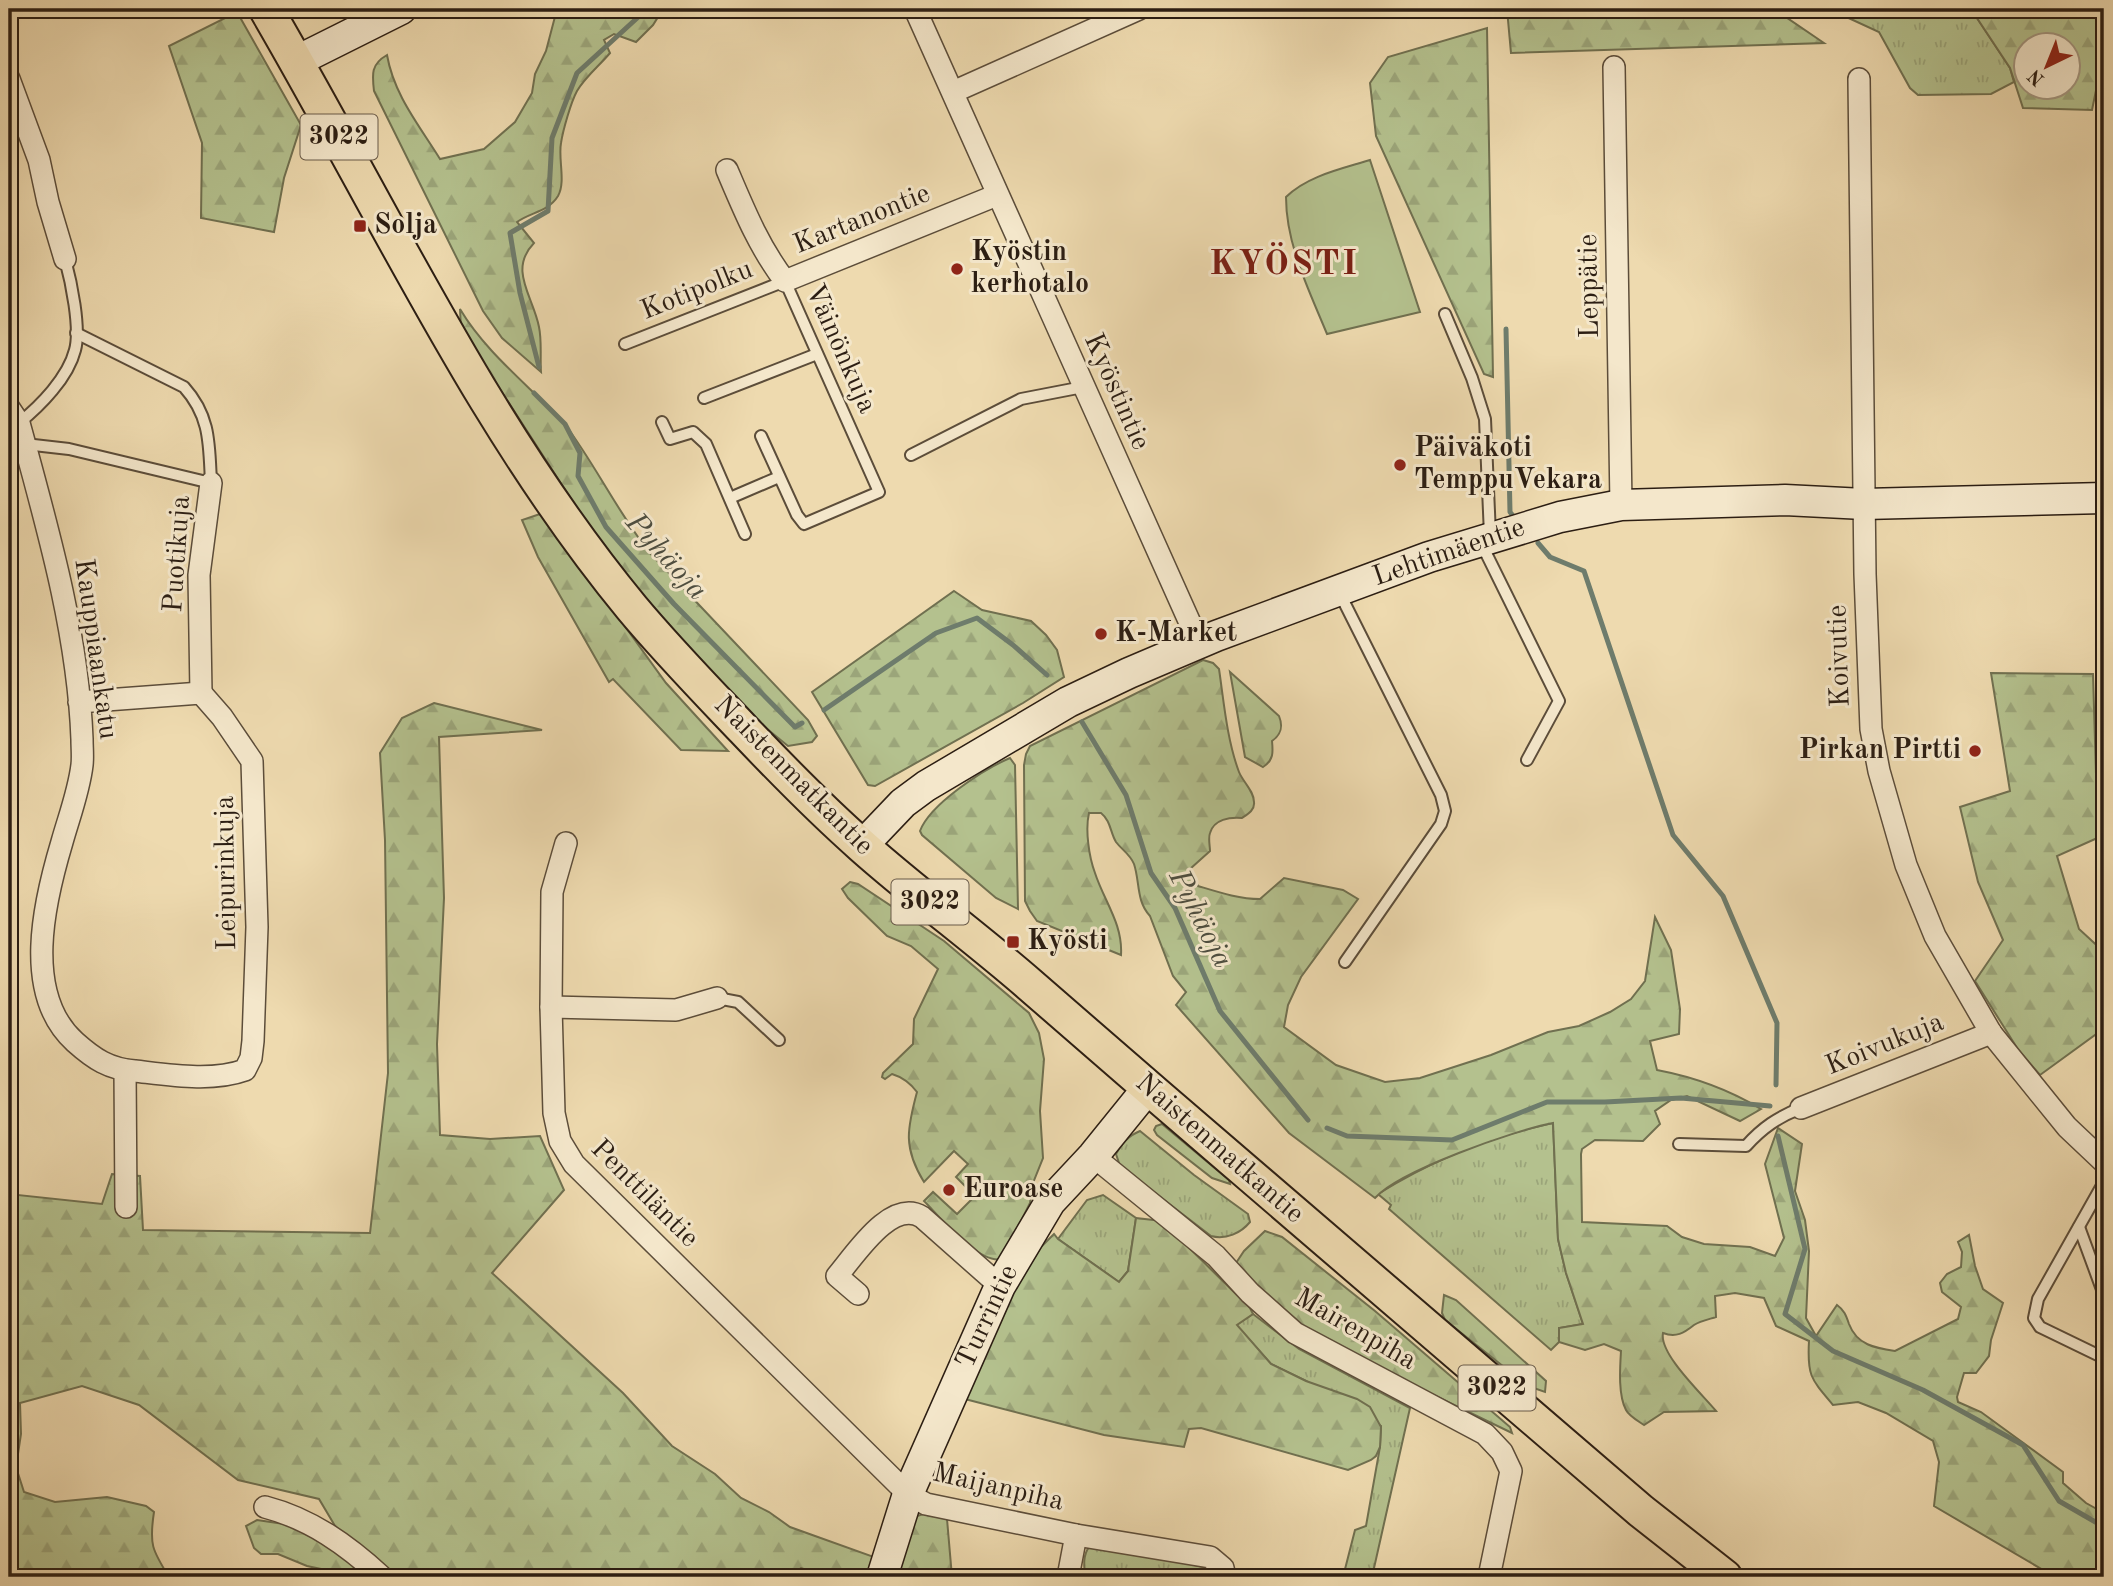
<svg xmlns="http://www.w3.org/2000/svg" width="2113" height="1586" font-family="'Old Standard TT',serif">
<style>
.grass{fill:url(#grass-tufts);stroke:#707050;stroke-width:2}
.forest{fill:url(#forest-firs);stroke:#707050;stroke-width:2;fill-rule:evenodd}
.pitch{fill:#b4c18e;stroke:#707050;stroke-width:2}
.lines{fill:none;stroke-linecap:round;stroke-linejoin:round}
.stream{stroke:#6e7c6c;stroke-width:5}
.lane-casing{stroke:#5c4d3a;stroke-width:14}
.street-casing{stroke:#5c4d3a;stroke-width:24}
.secondary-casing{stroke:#2c1e13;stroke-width:33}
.primary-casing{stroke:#2c1e13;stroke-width:37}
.lane{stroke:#f4e7cb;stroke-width:10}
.street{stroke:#f4e7cb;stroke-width:21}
.secondary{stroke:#f4e7cb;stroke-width:30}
.primary{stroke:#eedaaf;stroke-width:33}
.poi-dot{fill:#8f2418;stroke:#f4e7cb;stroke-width:2.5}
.labels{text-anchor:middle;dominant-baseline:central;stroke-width:6;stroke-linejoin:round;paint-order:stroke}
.shield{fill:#f4e7cb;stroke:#685a4a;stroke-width:2}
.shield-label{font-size:26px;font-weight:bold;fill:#2c1e13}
.street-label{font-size:28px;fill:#2c1e13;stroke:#f4e7cb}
.poi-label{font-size:28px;font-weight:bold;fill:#2c1e13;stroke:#f4e7cb;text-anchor:start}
.water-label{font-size:30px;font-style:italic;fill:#4d4d3f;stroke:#f4e7cb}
.district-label{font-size:35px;font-weight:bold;letter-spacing:2px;fill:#7a1f14;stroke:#f4e7cb}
</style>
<defs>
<pattern id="grass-tufts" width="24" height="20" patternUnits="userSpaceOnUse" patternTransform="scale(1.75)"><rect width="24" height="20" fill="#b4c18e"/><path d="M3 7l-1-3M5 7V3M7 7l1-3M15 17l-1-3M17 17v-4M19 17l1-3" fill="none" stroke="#9ba57a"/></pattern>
<pattern id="forest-firs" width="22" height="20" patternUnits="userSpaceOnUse" patternTransform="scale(1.75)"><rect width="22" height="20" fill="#b4c18e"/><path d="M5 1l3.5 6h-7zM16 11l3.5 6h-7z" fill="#9ba57a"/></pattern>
</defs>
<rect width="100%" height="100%" fill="#eedaaf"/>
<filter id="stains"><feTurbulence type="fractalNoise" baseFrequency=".00286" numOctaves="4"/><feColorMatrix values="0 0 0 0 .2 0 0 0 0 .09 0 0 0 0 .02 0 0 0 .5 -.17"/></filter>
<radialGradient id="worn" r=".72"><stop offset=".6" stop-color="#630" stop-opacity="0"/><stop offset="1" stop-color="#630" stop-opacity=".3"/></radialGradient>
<g class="grass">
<path d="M 1829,9 L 1971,9 L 2010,68 L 2014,82 L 1991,94 L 1918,95 L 1910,88 L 1879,32 Z"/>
<path d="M 1553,1123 L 1558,1239 L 1566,1273 L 1583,1324 L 1559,1328 L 1559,1342 L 1551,1350 L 1389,1209 L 1391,1205 L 1378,1194 C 1431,1161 1492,1136 1553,1123 Z"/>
<path d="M 1162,1124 L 1229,1180 L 1230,1184 L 1212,1178 L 1157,1135 L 1154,1130 L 1156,1126 Z"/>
<path d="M 1140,1131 L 1194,1175 L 1248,1214 L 1250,1222 C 1241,1233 1226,1240 1211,1236 L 1120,1166 L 1116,1154 C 1122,1143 1128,1136 1140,1131 Z"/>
<path d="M 1103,1195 L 1136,1218 L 1128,1271 L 1119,1282 L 1058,1239 L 1087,1200 Z"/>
<path d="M 1253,1314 L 1299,1349 L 1410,1408 L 1372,1577 L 1343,1577 L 1355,1530 L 1366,1526 L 1380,1447 L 1381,1426 L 1306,1381 L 1271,1364 L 1236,1325 Z"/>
<path d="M 1093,1543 L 1208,1568 L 1219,1577 L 1086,1577 C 1083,1565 1082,1552 1093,1543 Z"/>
</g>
<g class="forest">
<path d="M 557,9 L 663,9 L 653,25 L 636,42 L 614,34 L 604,40 L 610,53 C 600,65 585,77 577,91 C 571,102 563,130 561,143 C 558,159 566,182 558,196 C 548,212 531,212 517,222 L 534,243 C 508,270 533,296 539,327 C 542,341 540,358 541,372 L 502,338 L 483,311 L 374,91 C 372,74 371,64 387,55 C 394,95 419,125 440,159 L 484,149 L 515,122 L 532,93 L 535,74 L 546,51 Z"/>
<path d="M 1507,9 L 1774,9 L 1824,43 L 1511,53 Z"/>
<path d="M 1971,9 L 2104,9 L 2104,51 L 2092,110 L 2023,108 L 2010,68 ZM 2025,46 L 2068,46 L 2068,88 L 2025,88 Z"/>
<path d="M 237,12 L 301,125 L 284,178 L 274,232 L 201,218 L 202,143 L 169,46 Z"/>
<path d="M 1487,28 L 1493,377 L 1484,374 L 1376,136 L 1370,83 L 1388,57 Z"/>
<path d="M 460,309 C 479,341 507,367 534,393 C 544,403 555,411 564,423 C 595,464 617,511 649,552 L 808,720 L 817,736 L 812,742 L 788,746 L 756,720 L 704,665 L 604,550 L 461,329 Z"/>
<path d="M 543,513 L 666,683 L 728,751 L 681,750 L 613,679 L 609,682 L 538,557 L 522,520 Z"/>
<path d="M 954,591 L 982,610 L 1031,621 L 1046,635 L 1057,650 L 1064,677 L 1023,703 L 875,786 L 868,785 L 812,692 Z"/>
<path d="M 1203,660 L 1213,663 L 1219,669 C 1224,703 1227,740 1239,772 C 1243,782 1254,791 1254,802 C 1255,810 1248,814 1242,818 C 1230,817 1214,819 1210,833 C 1208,838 1210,846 1210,851 L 1190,869 L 1198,886 C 1218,892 1239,899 1260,899 L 1284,878 L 1343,890 L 1358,899 L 1301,977 L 1288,1005 L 1284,1027 L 1336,1065 L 1385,1082 L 1420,1078 L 1491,1055 L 1548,1032 L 1579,1026 L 1610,1012 L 1631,999 L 1645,981 L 1655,917 L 1671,950 L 1680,1009 L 1679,1034 L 1650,1041 L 1657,1070 C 1694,1077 1728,1089 1761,1109 L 1740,1121 L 1687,1096 L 1671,1100 L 1655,1111 L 1660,1124 L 1643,1141 L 1595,1140 L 1582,1149 L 1581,1154 L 1582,1222 L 1667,1226 L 1682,1237 L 1704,1244 L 1750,1247 L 1775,1256 L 1784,1238 L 1765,1164 L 1778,1128 L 1802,1144 L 1795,1191 L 1805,1220 L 1809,1251 L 1806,1318 L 1816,1336 L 1837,1305 C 1844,1310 1846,1315 1849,1324 C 1857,1345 1875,1348 1895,1351 L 1958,1319 L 1961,1307 L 1942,1292 L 1940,1283 L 1947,1274 L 1961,1267 L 1962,1252 L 1958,1242 L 1969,1235 L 1975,1266 L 1983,1289 L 2003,1303 L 1991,1340 L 1989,1356 L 1976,1373 L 1964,1373 L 1957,1397 L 1958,1402 L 1981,1412 L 2063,1472 L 2063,1483 L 2086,1503 L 2104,1513 L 2104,1577 L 2055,1577 L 1934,1506 L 1939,1462 L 1933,1441 L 1886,1413 L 1858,1402 L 1833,1405 C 1811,1379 1807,1376 1809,1341 L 1776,1326 L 1764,1298 L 1735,1293 L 1715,1296 L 1716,1317 C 1710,1319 1700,1321 1694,1325 C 1684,1333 1676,1338 1663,1333 C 1659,1354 1702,1394 1716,1411 L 1664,1412 L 1644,1425 C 1638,1421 1629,1416 1626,1410 C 1618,1395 1620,1368 1621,1351 L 1604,1344 L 1585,1350 L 1559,1342 L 1559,1328 L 1583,1324 L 1566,1273 L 1558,1239 L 1553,1123 C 1515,1130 1399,1171 1375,1198 L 1289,1133 L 1176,1005 L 1186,992 L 1173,976 L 1150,916 C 1136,901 1140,882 1134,864 C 1130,854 1122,850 1116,842 C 1110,832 1111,821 1101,813 L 1089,813 C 1085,830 1089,857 1095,873 C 1104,901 1123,924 1121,955 L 1037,921 L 1030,911 L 1025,901 L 1024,765 L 1026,754 L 1030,746 Z"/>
<path d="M 1230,672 L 1279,716 C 1283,726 1282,734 1272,741 C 1273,752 1274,760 1263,767 L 1245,757 Z"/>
<path d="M 1991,673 L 2093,674 L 2096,774 L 2104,807 L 2104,835 L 2057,856 L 2079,929 L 2104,952 L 2104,1023 L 2099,1032 L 2040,1075 L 2019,1051 L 1975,981 L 2003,940 L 1978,882 L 1960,807 L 2010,791 Z"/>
<path d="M 434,703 L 542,730 L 439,737 L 444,898 L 437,1044 L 440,1135 L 490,1139 L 540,1136 L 564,1190 L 492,1273 L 623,1393 L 672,1446 L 715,1474 L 741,1498 L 769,1512 L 790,1527 L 874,1557 L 868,1577 L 829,1577 L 801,1568 L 788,1577 L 387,1577 L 341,1536 L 319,1499 L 238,1480 L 139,1405 L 82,1386 L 20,1403 L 21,1434 L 16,1467 L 24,1492 L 55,1502 L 107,1497 L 146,1506 L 154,1512 C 149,1544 152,1550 169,1577 L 9,1577 L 9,1194 L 102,1204 L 112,1174 L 140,1176 L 143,1230 L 370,1233 L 388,1073 L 385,840 L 380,753 L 402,718 Z"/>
<path d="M 1010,758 L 1015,765 L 1018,909 L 996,898 L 922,835 L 920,831 C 930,804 984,769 1010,758 Z"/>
<path d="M 850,882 L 858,884 L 944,941 L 1029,1013 L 1039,1033 L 1044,1059 L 1040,1111 L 1043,1158 L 1033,1183 L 1030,1203 L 1002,1259 C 979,1265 940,1217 924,1201 L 933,1192 L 957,1214 L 975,1196 L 956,1177 L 968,1164 L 954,1151 L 924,1182 C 903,1148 907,1129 917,1092 C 911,1084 902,1077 892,1074 L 885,1079 L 882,1077 L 883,1073 L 913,1044 L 914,1019 L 938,969 L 911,946 L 887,936 L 848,898 L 842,889 Z"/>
<path d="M 1136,1218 L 1162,1221 L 1250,1308 L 1253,1314 L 1237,1325 L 1271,1364 L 1306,1381 L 1357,1399 L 1370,1407 L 1381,1427 L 1380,1447 L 1376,1456 L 1371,1460 L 1348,1470 L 1201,1428 L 1189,1429 L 1184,1447 L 1104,1435 L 961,1398 L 987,1334 L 1041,1247 L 1054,1234 L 1058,1239 L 1119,1282 L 1128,1271 Z"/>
<path d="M 1265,1231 L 1282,1237 L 1375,1311 L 1510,1427 L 1512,1433 L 1328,1344 L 1284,1314 L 1240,1272 L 1236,1263 L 1244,1251 Z"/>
<path d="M 1444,1295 L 1456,1300 L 1546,1381 L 1545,1392 L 1528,1386 L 1445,1320 L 1442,1313 Z"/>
<path d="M 927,1513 L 947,1519 L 952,1577 L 896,1577 L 913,1525 L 917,1516 Z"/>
<path d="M 257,1520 L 291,1525 L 341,1554 L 368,1577 L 342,1577 L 335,1572 L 307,1566 L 278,1554 L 261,1554 L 254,1548 L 246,1526 Z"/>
</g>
<path class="pitch" d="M 1370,160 L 1420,312 L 1327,334 C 1309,290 1286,245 1286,197 C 1307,176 1341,169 1370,160 Z"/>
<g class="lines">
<g class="stream">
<path d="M 1506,329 L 1510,512 L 1514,517"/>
<path d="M 539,367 L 520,293 L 510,233 L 548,211 L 552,138 L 577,73 L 647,9"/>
<path d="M 534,393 L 565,424 L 580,453 L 578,476 L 606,527 L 674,604 L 795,727 L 802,723"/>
<path d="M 1538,543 L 1550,557 L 1584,571 L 1673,835 L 1723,896 L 1777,1023 L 1776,1085"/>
<path d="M 824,710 L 936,633 L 977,618 L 1013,645 L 1047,675"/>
<path d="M 1082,722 L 1126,795 L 1151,873 L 1175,908 L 1220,1011 L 1308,1120"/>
<path d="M 1327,1128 L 1347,1136 L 1452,1140 L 1547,1102 L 1605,1102 L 1681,1098 L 1770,1106"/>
<path d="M 1778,1136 L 1805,1249 L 1785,1314 L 1833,1351 L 1923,1390 L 2023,1445 L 2059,1501 L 2104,1527"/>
</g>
<defs>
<g id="lane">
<path d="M 1445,314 L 1472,378 L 1485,419 L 1490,535"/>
<path d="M 625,344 L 785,281 L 879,492 L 804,524 L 797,515 L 761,436"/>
<path d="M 704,398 L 817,354"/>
<path d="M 662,422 L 670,439 L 693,432 L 706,444 L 745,534"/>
<path d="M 19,423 C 40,406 68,378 75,350 C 81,328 71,281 65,259"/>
<path d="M 25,444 L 69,449 L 211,483 C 209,445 211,417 184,387 L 76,333"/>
<path d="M 911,455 L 1021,399 L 1083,387"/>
<path d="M 730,498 L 779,477"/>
<path d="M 1481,543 L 1559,701 L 1527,760"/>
<path d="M 1340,594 L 1441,795 L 1445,811 L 1441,824 L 1345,962"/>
<path d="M 717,998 L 738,1002 L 779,1040"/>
<path d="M 1679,1144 L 1746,1146 C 1762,1128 1778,1117 1801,1108"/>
<path d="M 2104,1182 L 2038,1299 L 2034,1318 L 2040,1327 L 2104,1358"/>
<path d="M 2079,1227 L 2104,1295"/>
</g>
<g id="street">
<path d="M 915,9 L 1199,643"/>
<path d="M 1614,67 L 1621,505"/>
<path d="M 9,79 L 39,160 L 48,202 L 65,259"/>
<path d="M 1859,79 L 1865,574 L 1871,729 L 1879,771 L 1906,865 L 1935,936 L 1991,1033 L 2067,1127 L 2104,1162"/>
<path d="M 953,92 L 1139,9"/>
<path d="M 727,170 C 744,210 759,247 785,281 L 997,195"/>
<path d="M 9,408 L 19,423 C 47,526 78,632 82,739 C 82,748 83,757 82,765 C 79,791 69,817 62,842 C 44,902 22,994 75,1042 C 94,1059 109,1069 135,1071 C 170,1075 212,1082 245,1070 L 251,1058 L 253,1041 L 257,927 L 252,761 L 222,717 L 201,693 L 79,702"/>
<path d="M 201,693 L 199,575 L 211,483"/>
<path d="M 566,843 L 552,892 L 551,1007 L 554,1113 L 560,1141 L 574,1164 L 908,1494 L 926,1504 L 1076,1535 L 1210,1557 L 1223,1568 L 1225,1577"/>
<path d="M 551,1007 L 676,1010 L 717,998"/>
<path d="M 125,1070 L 126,1207"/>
<path d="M 1801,1108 L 1991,1033"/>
<path d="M 1093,1156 L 1216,1256 L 1250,1293 L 1295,1333 L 1485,1434 L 1502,1452 L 1511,1471 L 1489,1577"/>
<path d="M 858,1294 L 837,1276 C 855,1255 891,1198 922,1217 L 1000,1286"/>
<path d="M 265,1507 C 311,1519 347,1545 382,1577"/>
<path d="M 1068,1577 L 1076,1535"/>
</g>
<g id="secondary">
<path d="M 297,61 L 401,9"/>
<path d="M 862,846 L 903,803 L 926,786 L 1068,702 L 1129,673 L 1216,636 L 1429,557 L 1560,517 L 1621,505 L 1785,500 L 1864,504 L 2104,498"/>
<path d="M 882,1577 L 908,1494 L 1000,1286 L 1050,1202 L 1093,1156 L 1148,1088"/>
</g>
<path id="primary" d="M 266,9 C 384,211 482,426 632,608 C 667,650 706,690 744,730 C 782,770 820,809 862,846 C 916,894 975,937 1029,984 C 1232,1161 1437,1336 1641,1511 L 1725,1577"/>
</defs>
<use href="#lane" class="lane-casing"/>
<use href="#street" class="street-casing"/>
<use href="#secondary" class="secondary-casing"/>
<use href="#primary" class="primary-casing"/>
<use href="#lane" class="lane"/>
<use href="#street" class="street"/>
<use href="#secondary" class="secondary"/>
<use href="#primary" class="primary"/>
</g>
<g class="poi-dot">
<rect x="353" y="219" width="14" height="14" rx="3.5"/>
<circle cx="957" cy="269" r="7"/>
<circle cx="1400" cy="465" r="7"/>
<circle cx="1101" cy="634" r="7"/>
<circle cx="1975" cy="751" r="7"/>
<rect x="1006" y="935" width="14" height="14" rx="3.5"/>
<circle cx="949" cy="1190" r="7"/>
</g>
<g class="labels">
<g class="shield">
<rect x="300.5" y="114.5" width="77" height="45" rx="5"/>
<rect x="891.5" y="879.5" width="77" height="45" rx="5"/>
<rect x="1458.5" y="1365.5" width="77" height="45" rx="5"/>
</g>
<g class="shield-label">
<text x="339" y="137">3022</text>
<text x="930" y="902">3022</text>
<text x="1497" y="1388">3022</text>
</g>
<g class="street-label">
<text transform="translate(862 220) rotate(-22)">Kartanontie</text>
<text transform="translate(1590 286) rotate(-91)">Leppätie</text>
<text transform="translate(697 291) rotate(-22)">Kotipolku</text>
<text transform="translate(840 349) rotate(66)">Väinönkuja</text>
<text transform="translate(1116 392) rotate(66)">Kyöstintie</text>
<text transform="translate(1449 553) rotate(-19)">Lehtimäentie</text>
<text transform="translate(178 554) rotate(-86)">Puotikuja</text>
<text transform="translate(95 649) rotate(82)">Kauppiaankatu</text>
<text transform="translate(1840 656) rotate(-92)">Koivutie</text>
<text transform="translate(793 776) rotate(45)">Naistenmatkantie</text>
<text transform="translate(227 873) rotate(-91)">Leipurinkuja</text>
<text transform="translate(1885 1045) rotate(-22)">Koivukuja</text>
<text transform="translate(1219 1149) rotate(41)">Naistenmatkantie</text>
<text transform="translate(644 1194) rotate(45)">Penttiläntie</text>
<text transform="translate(988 1317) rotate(-65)">Turrintie</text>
<text transform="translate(1355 1330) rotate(30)">Mairenpiha</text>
<text transform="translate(998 1488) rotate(13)">Maijanpiha</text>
</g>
<g class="poi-label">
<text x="374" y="226">Solja</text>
<text x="971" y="253">Kyöstin<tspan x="971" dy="32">kerhotalo</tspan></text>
<text x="1414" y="449">Päiväkoti<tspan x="1414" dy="32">TemppuVekara</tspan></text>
<text x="1115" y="634">K-Market</text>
<text x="1961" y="751" text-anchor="end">Pirkan Pirtti</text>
<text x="1027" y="942">Kyösti</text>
<text x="963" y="1190">Euroase</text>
</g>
<g class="water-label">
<text transform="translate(666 557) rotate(48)">Pyhäoja</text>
<text transform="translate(1200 919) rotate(63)">Pyhäoja</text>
</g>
<g class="district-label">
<text x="1284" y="264">KYÖSTI</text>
</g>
</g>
<rect width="2113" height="1586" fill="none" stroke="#eedaaf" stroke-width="35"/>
<rect x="10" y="10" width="2092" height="1565" fill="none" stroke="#2c1e13" stroke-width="3.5"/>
<rect x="18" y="18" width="2078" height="1551" fill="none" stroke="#2c1e13" stroke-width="2"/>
<g transform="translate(2047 66) rotate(223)"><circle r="33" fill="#f4e7cb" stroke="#a49781" stroke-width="2"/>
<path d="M0-5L12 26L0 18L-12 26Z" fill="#8f2418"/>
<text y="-10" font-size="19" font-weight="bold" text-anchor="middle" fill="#2c1e13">N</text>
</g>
<rect width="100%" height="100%" filter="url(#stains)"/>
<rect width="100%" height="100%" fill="url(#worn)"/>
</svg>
